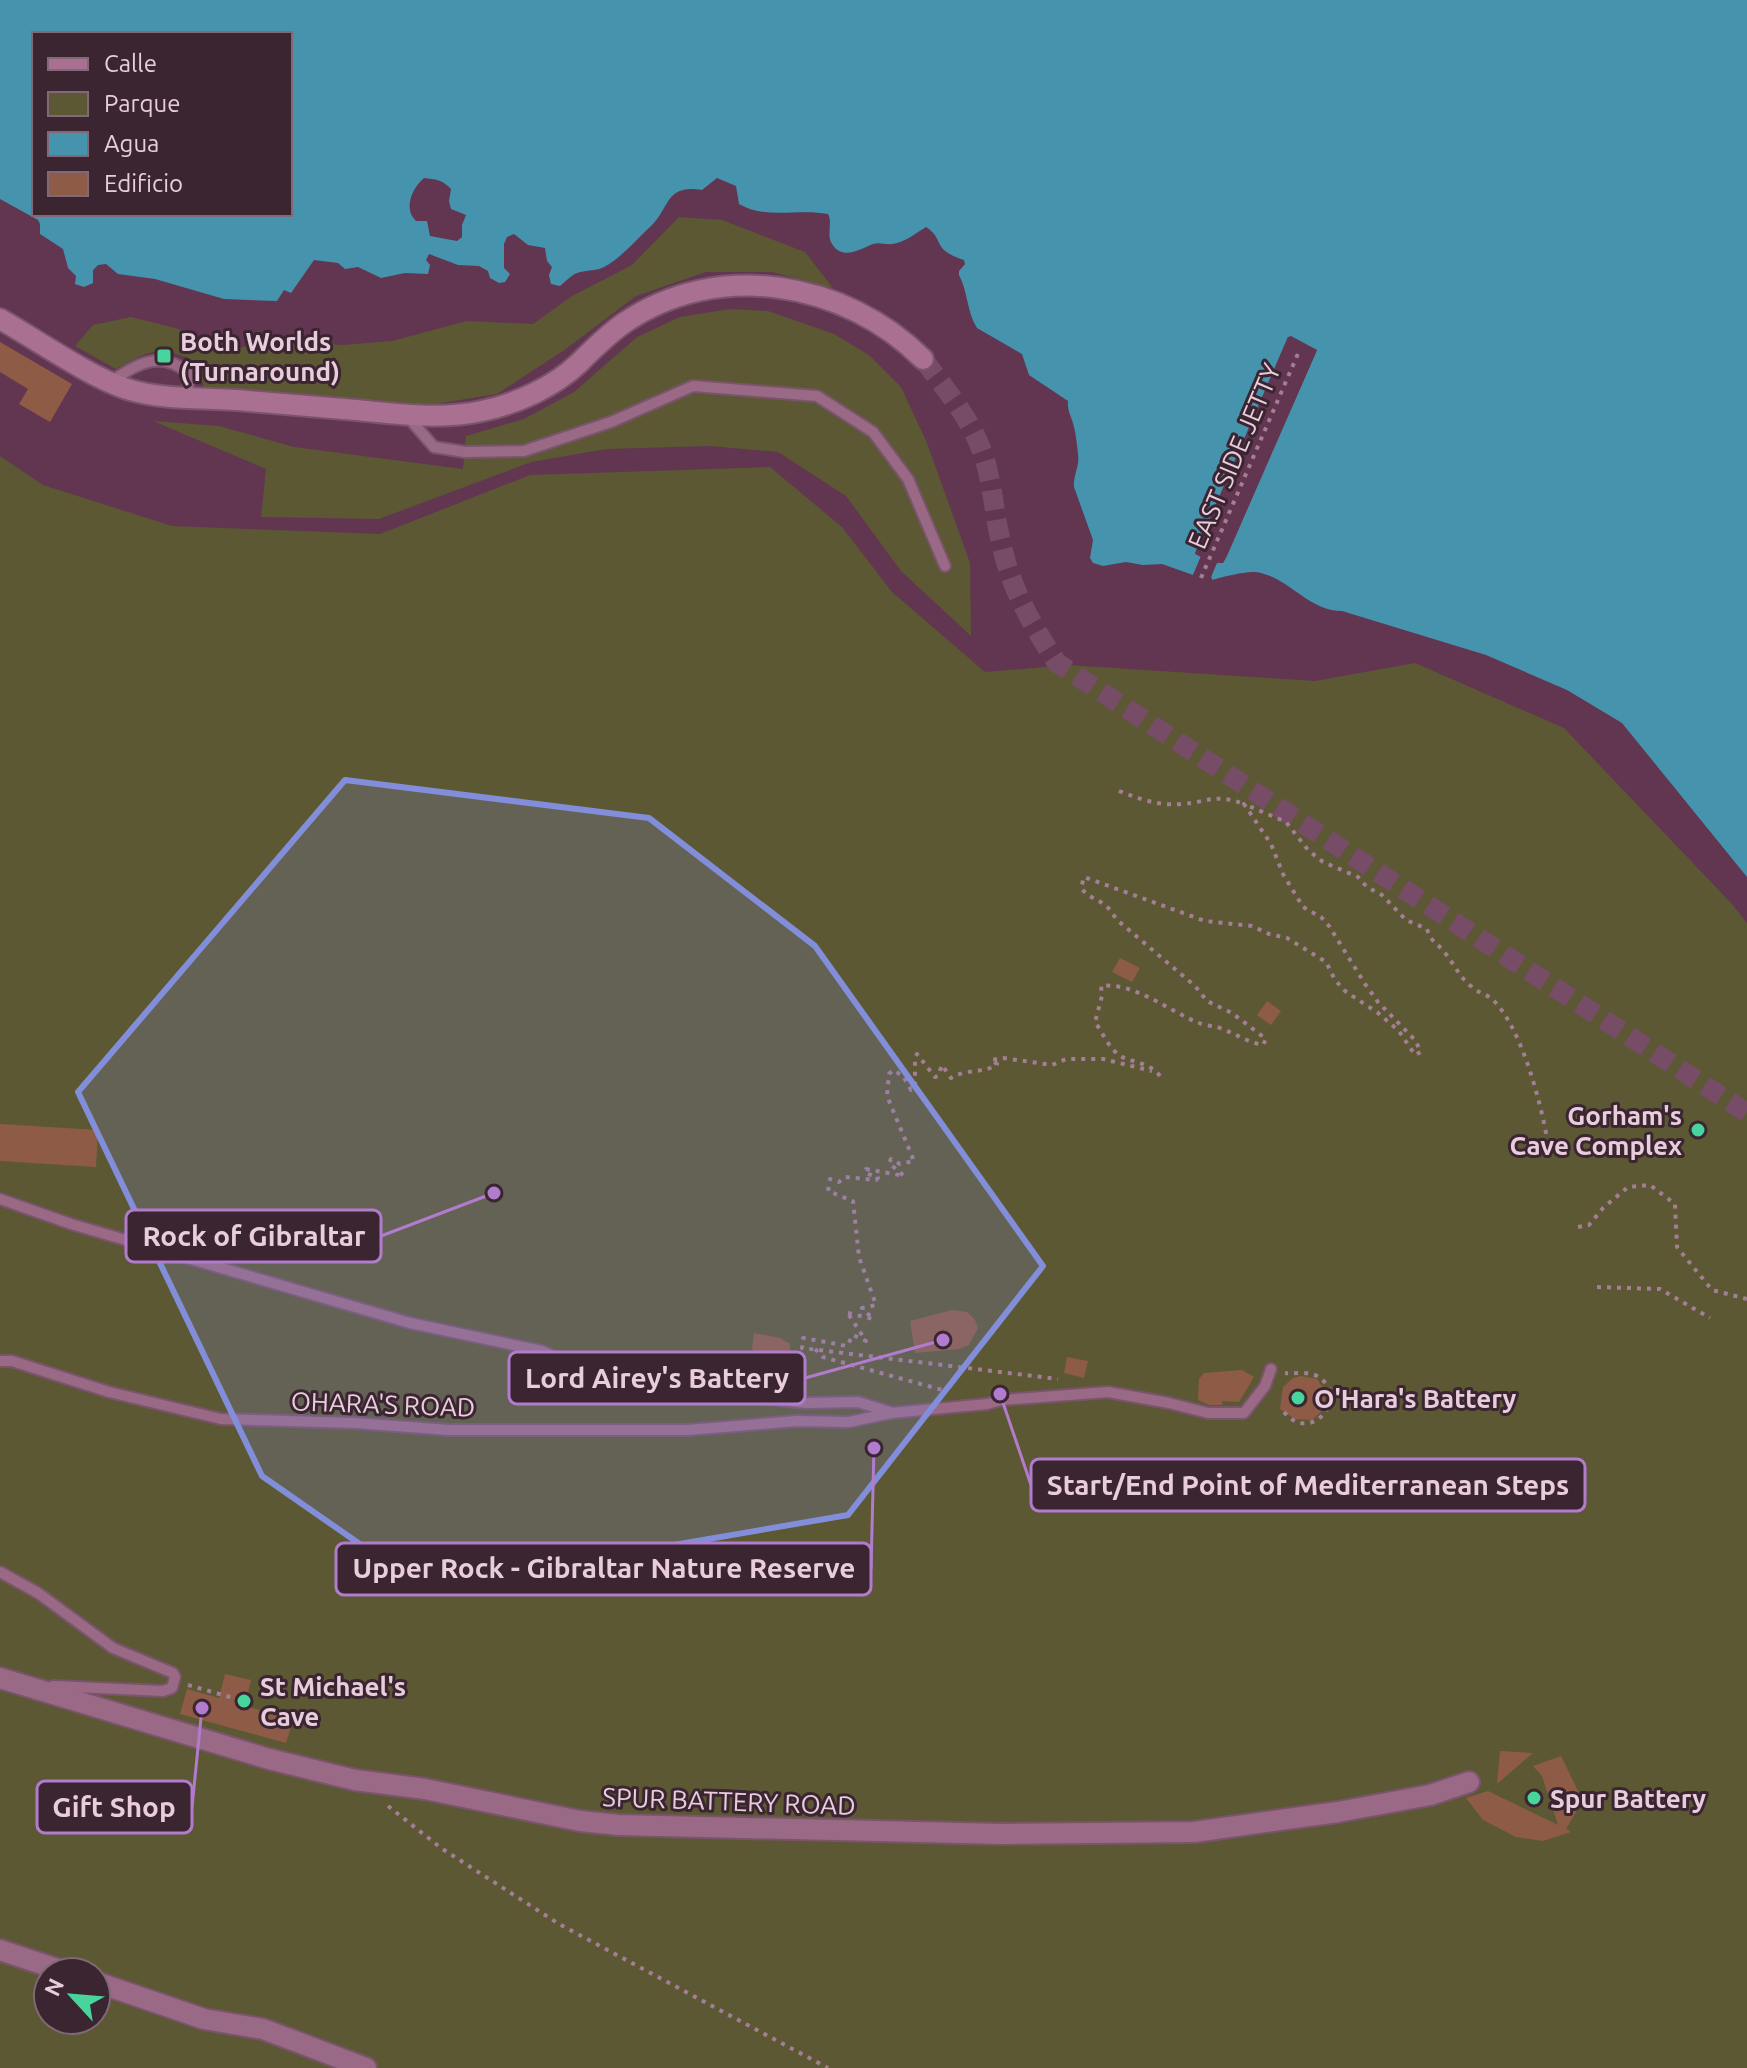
<svg xmlns="http://www.w3.org/2000/svg" width="1747" height="2068" font-family="Ubuntu,sans-serif">
<style>
.green{fill:#5c5834;fill-rule:evenodd}
.water{fill:#4693ad;fill-rule:evenodd}
.pier{fill:#623551}
.building{fill:#8e5c46}
.lines{fill:none;stroke-linecap:round;stroke-linejoin:round}
.secondary-tunnel{stroke:#764c66;stroke-width:20;stroke-dasharray:20 10;stroke-linecap:butt}
.lane-casing{stroke:#79546b;stroke-width:14}
.street-casing{stroke:#79546b;stroke-width:24}
.secondary-casing{stroke:#79546b;stroke-width:24}
.path{stroke:#a37e94;stroke-width:4;stroke-dasharray:4 6;stroke-linecap:butt}
.lane{stroke:#9a6986;stroke-width:10}
.street{stroke:#9a6986;stroke-width:20}
.secondary{stroke:#a97092;stroke-width:20}
.marked{fill:#838eda;fill-opacity:0.2;stroke:#838eda;stroke-width:6;stroke-linejoin:round}
.poi-dot{fill:#48d49d;stroke:#3a2531;stroke-width:3}
.labels{text-anchor:middle;dominant-baseline:central;stroke-width:6;stroke-linejoin:round;paint-order:stroke}
.poi-label{font-size:26px;font-weight:bold;fill:#e9cddd;stroke:#3a2531;text-anchor:start}
.street-label{font-size:26px;fill:#e9cddd;stroke:#3a2531}
.leader{fill:none;stroke:#b27cce;stroke-width:3}
.callout-dot{fill:#b27cce;stroke:#3a2531;stroke-width:3}
.callout{fill:#3a2531;stroke:#b27cce;stroke-width:3}
.callout-label{font-size:28px;text-anchor:middle;font-weight:bold;fill:#e9cddd}
</style>
<rect width="100%" height="100%" fill="#623551"/>
<g class="green">
<path d="M 679,217 L 722,220 L 805,252 L 833,288 L 772,272 L 706,272 L 636,296 L 563,351 L 497,394 L 429,405 L 204,387 L 195,361 C 158,345 150,350 116,369 L 75,346 L 93,325 L 131,317 L 175,328 L 234,349 L 274,340 L 343,345 L 392,341 L 467,321 L 533,324 L 572,296 L 632,265 Z"/>
<path d="M 730,309 L 768,311 L 834,334 L 869,355 L 901,387 L 927,443 L 970,563 L 971,636 L 901,571 L 846,496 L 778,452 L 709,446 L 607,449 L 531,462 L 379,519 L 261,517 L 266,469 L 153,421 L 219,426 L 294,447 L 463,469 L 466,436 L 524,419 L 574,392 L 637,337 L 680,317 Z"/>
<path d="M 0,456 L 43,485 L 172,526 L 380,534 L 530,475 L 770,467 L 842,527 L 892,592 L 985,672 L 1068,665 L 1315,681 L 1415,663 L 1564,728 L 1732,904 L 1747,923 L 1747,2068 L 0,2068 ZM 48,1972 L 96,1972 L 96,2020 L 48,2020 Z"/>
</g>
<path class="water" d="M 0,0 L 1747,0 L 1747,877 L 1622,723 L 1567,690 L 1486,655 L 1342,611 C 1308,611 1289,577 1256,572 C 1246,571 1221,577 1212,580 L 1211,577 L 1217,562 L 1223,563 L 1317,350 L 1288,337 L 1195,553 L 1201,556 L 1193,575 L 1162,564 L 1143,565 L 1126,562 L 1103,566 L 1093,563 L 1090,558 L 1093,540 L 1074,487 C 1073,475 1080,466 1078,454 C 1077,445 1076,435 1074,427 C 1072,417 1067,412 1068,401 L 1029,375 L 1022,354 L 977,328 C 967,313 968,292 959,275 L 959,271 L 965,264 L 964,260 C 930,249 946,240 926,227 C 916,233 904,243 892,244 C 885,245 880,242 873,244 C 860,249 843,261 832,244 C 826,235 833,223 828,214 C 797,208 766,220 739,204 L 736,186 L 717,178 L 702,190 C 665,184 670,208 651,226 C 638,238 620,259 604,267 C 596,271 589,270 580,272 C 572,274 566,281 560,286 L 551,284 L 549,275 L 552,267 L 547,261 L 545,248 L 528,245 L 514,234 L 507,237 L 504,244 L 504,268 L 510,274 L 505,282 L 499,283 L 490,278 L 488,271 L 479,266 L 458,265 L 429,254 L 426,260 L 430,265 L 428,274 L 405,273 L 381,278 L 358,267 L 345,269 L 338,263 L 314,260 L 291,293 L 284,290 L 277,301 L 224,299 L 155,279 L 118,274 L 106,264 L 98,265 L 93,270 L 93,283 L 84,287 L 75,284 L 76,276 L 68,268 L 63,249 L 40,234 L 40,224 L 38,220 L 0,199 ZM 34,34 L 290,34 L 290,214 L 34,214 ZM 424,178 C 435,179 443,180 451,189 L 449,201 L 451,209 L 466,215 L 462,225 L 462,237 L 457,241 L 430,236 L 427,221 L 416,221 C 403,209 412,188 424,178 Z"/>
<path class="pier" d="M 1291,336 L 1317,350 L 1227,556 L 1223,563 L 1217,563 L 1211,576 L 1212,580 L 1207,580 L 1214,560 L 1221,559 L 1224,554 L 1312,350 L 1291,340 L 1200,552 L 1205,557 L 1196,577 L 1193,575 L 1201,557 L 1195,554 L 1288,337 Z"/>
<g class="building">
<path d="M 0,342 L 72,384 L 50,422 L 19,404 L 28,389 L 0,372 Z"/>
<path d="M 1120,958 L 1140,968 L 1132,982 L 1112,972 Z"/>
<path d="M 1267,1001 L 1281,1011 L 1271,1025 L 1257,1015 Z"/>
<path d="M 0,1124 L 98,1130 L 96,1167 L 0,1161 Z"/>
<path d="M 952,1310 L 967,1312 L 975,1320 L 978,1328 L 969,1345 L 959,1349 L 915,1353 L 910,1321 Z"/>
<path d="M 754,1333 L 780,1338 L 790,1344 L 789,1363 L 776,1366 L 765,1365 L 761,1353 L 752,1350 Z"/>
<path d="M 1067,1357 L 1088,1361 L 1084,1378 L 1064,1373 Z"/>
<path d="M 1242,1370 L 1254,1377 L 1239,1402 L 1222,1401 L 1222,1405 L 1209,1405 L 1198,1400 L 1199,1379 L 1204,1373 Z"/>
<path d="M 1301,1376 L 1317,1379 L 1326,1392 L 1324,1409 L 1312,1420 L 1295,1419 L 1280,1409 L 1283,1387 L 1293,1378 Z"/>
<path d="M 225,1674 L 251,1680 L 245,1706 L 277,1715 L 275,1723 L 291,1727 L 286,1743 L 180,1714 L 187,1689 L 219,1698 Z"/>
<path d="M 1500,1751 L 1533,1753 L 1497,1784 Z"/>
<path d="M 1561,1756 L 1579,1793 L 1576,1812 L 1566,1829 L 1571,1832 L 1543,1841 L 1516,1837 L 1483,1820 L 1466,1798 L 1488,1791 L 1558,1825 L 1542,1776 L 1533,1766 Z"/>
</g>
<g class="lines">
<path class="secondary-tunnel" d="M 923,359 C 946,390 972,420 984,457 C 993,485 994,514 1001,542 C 1010,587 1032,625 1057,663 L 1747,1113"/>
<defs>
<g id="lane">
<path d="M 111,382 C 135,364 161,350 187,372 L 189,398"/>
<path d="M 408,417 L 434,447 L 465,452 L 524,451 L 611,422 L 693,386 L 817,396 L 873,432 L 908,479 L 945,566"/>
<path d="M 0,1199 L 71,1224 L 410,1323 L 542,1351 L 579,1368 L 630,1385 L 807,1403 L 858,1402 L 890,1412"/>
<path d="M 0,1361 L 12,1361 L 109,1392 L 221,1419 L 356,1423 L 449,1430 L 687,1430 L 797,1421 L 849,1422 L 891,1413 L 987,1404 L 1002,1400 L 1108,1392 L 1169,1403 L 1208,1413 L 1244,1413 L 1265,1386 L 1271,1369"/>
<path d="M 0,1572 L 38,1593 L 113,1648 L 173,1673 L 175,1677 L 172,1688 L 163,1691 L 53,1686"/>
</g>
<g id="street">
<path d="M 0,1678 L 269,1759 L 355,1780 L 425,1789 L 580,1821 L 619,1825 L 1002,1834 L 1194,1832 L 1338,1812 L 1430,1795 L 1469,1782"/>
<path d="M 0,1950 L 66,1972"/>
<path d="M 96,1982 L 204,2019 L 263,2029 L 366,2068"/>
</g>
<path id="secondary" d="M 0,319 C 37,340 88,376 127,389 C 165,401 208,397 248,401 C 284,404 320,407 356,410 C 399,414 440,420 482,411 C 516,404 554,387 579,363 C 593,349 607,335 624,323 C 717,259 845,281 923,359"/>
</defs>
<use href="#lane" class="lane-casing"/>
<use href="#street" class="street-casing"/>
<use href="#secondary" class="secondary-casing"/>
<g class="path">
<path d="M 1201,578 L 1300,349"/>
<path d="M 1119,791 C 1140,799 1158,806 1181,804 C 1210,802 1213,793 1244,804"/>
<path d="M 1160,1076 C 1148,1061 1131,1063 1119,1055 C 1109,1048 1102,1032 1095,1022 L 1102,996 L 1101,986 C 1134,982 1169,1011 1199,1023 C 1204,1025 1211,1026 1217,1027 C 1233,1032 1246,1042 1263,1045 L 1266,1039 L 1232,1013 L 1207,1001 L 1195,986 L 1116,919 C 1104,897 1093,903 1081,888 L 1084,877 L 1205,921 L 1252,926 L 1269,934 L 1287,938 L 1326,962 L 1335,980 L 1345,991 L 1378,1013 L 1399,1031 L 1415,1055 L 1421,1052 L 1415,1040 L 1378,1002 L 1365,984 L 1329,926 L 1321,917 L 1303,907 L 1283,874 L 1271,844 L 1244,804 L 1286,822 L 1308,850 L 1323,862 L 1358,877 L 1367,887 L 1382,895 L 1406,920 L 1427,929 C 1432,944 1437,942 1445,953 C 1455,965 1459,977 1472,987 C 1478,993 1487,994 1493,1000 C 1521,1027 1540,1100 1547,1138"/>
<path d="M 1578,1227 L 1589,1225 L 1603,1208 L 1628,1187 L 1650,1185 L 1675,1204 L 1677,1247 L 1712,1290 L 1747,1299"/>
<path d="M 1597,1287 L 1660,1289 L 1710,1318"/>
<path d="M 848,1313 L 873,1319 L 862,1308 L 876,1305 L 859,1257 L 853,1201 L 828,1191 L 830,1179 L 839,1182 L 845,1177 L 876,1180 L 878,1178 L 866,1173 L 866,1169 L 904,1176 L 889,1163 L 891,1159 L 900,1164 L 914,1161 L 887,1096 L 889,1074 L 893,1070 L 903,1076 L 911,1090 L 915,1087 L 915,1058 L 917,1054 L 935,1077 L 938,1076 L 942,1065 L 951,1078 C 967,1068 985,1074 997,1064 L 991,1060 L 1003,1058 L 1052,1065 L 1066,1059 L 1103,1059 L 1152,1071"/>
<path d="M 849,1315 L 866,1341 L 853,1335 L 847,1346 L 803,1338 L 802,1348 L 1058,1379"/>
<path d="M 815,1349 L 823,1357 L 946,1391"/>
<path d="M 1284,1412 C 1312,1446 1351,1395 1317,1376 C 1307,1371 1295,1374 1285,1373"/>
<path d="M 188,1685 L 244,1701"/>
<path d="M 388,1806 L 441,1848 L 559,1924 L 828,2068"/>
</g>
<use href="#lane" class="lane"/>
<use href="#street" class="street"/>
<use href="#secondary" class="secondary"/>
</g>
<path class="marked" d="M 345,780 L 649,818 L 815,946 L 1043,1266 L 848,1515 L 423,1588 L 262,1476 L 78,1092 Z"/>
<g class="poi-dot">
<rect x="156" y="348" width="16" height="16" rx="4"/>
<circle cx="1698" cy="1130" r="8"/>
<circle cx="1298" cy="1398" r="8"/>
<circle cx="244" cy="1701" r="8"/>
<circle cx="1534" cy="1798" r="8"/>
</g>
<g class="labels">
<g class="poi-label">
<text x="180" y="341">Both Worlds<tspan x="180" dy="30">(Turnaround)</tspan></text>
<text x="1682" y="1115" text-anchor="end">Gorham's<tspan x="1682" dy="30">Cave Complex</tspan></text>
<text x="1314" y="1398">O'Hara's Battery</text>
<text x="260" y="1686">St Michael's<tspan x="260" dy="30">Cave</tspan></text>
<text x="1550" y="1798">Spur Battery</text>
</g>
<g class="street-label">
<text transform="translate(1234 456) rotate(-67)">EAST SIDE JETTY</text>
<text transform="translate(383 1404) rotate(2)">OHARA'S ROAD</text>
<text transform="translate(729 1801) rotate(2)">SPUR BATTERY ROAD</text>
</g>
</g>
<path class="leader" d="M494 1193L381 1236M943 1340L805 1378M1000 1394L1031 1485M874 1448L871 1569M202 1708L192 1807"/>
<g class="callout-dot">
<circle cx="494" cy="1193" r="8"/>
<circle cx="943" cy="1340" r="8"/>
<circle cx="1000" cy="1394" r="8"/>
<circle cx="874" cy="1448" r="8"/>
<circle cx="202" cy="1708" r="8"/>
</g>
<g class="callout">
<rect x="126" y="1210" width="255" height="52" rx="8"/>
<rect x="509" y="1352" width="296" height="52" rx="8"/>
<rect x="1031" y="1459" width="554" height="52" rx="8"/>
<rect x="336" y="1543" width="535" height="52" rx="8"/>
<rect x="37" y="1781" width="155" height="52" rx="8"/>
</g>
<g class="callout-label">
<text x="254" y="1246">Rock of Gibraltar</text>
<text x="657" y="1388">Lord Airey's Battery</text>
<text x="1308" y="1495">Start/End Point of Mediterranean Steps</text>
<text x="604" y="1578">Upper Rock - Gibraltar Nature Reserve</text>
<text x="114" y="1817">Gift Shop</text>
</g>
<rect x="32" y="32" width="260" height="184" fill="#3a2531" stroke="#806876" stroke-width="2"/>
<rect x="48" y="58" width="40" height="12" fill="#a97092" stroke="#806876" stroke-width="2"/>
<text x="104" y="72" font-size="24" fill="#e9cddd">Calle</text>
<rect x="48" y="92" width="40" height="24" fill="#5c5834" stroke="#806876" stroke-width="2"/>
<text x="104" y="112" font-size="24" fill="#e9cddd">Parque</text>
<rect x="48" y="132" width="40" height="24" fill="#4693ad" stroke="#806876" stroke-width="2"/>
<text x="104" y="152" font-size="24" fill="#e9cddd">Agua</text>
<rect x="48" y="172" width="40" height="24" fill="#8e5c46" stroke="#806876" stroke-width="2"/>
<text x="104" y="192" font-size="24" fill="#e9cddd">Edificio</text>
<g transform="translate(72 1996) rotate(296)"><circle r="38" fill="#3a2531" stroke="#806876" stroke-width="2"/>
<path d="M0-6L14 30L0 20L-14 30Z" fill="#48d49d"/>
<text y="-12" font-size="22" font-weight="bold" text-anchor="middle" fill="#e9cddd">N</text>
</g>
</svg>
